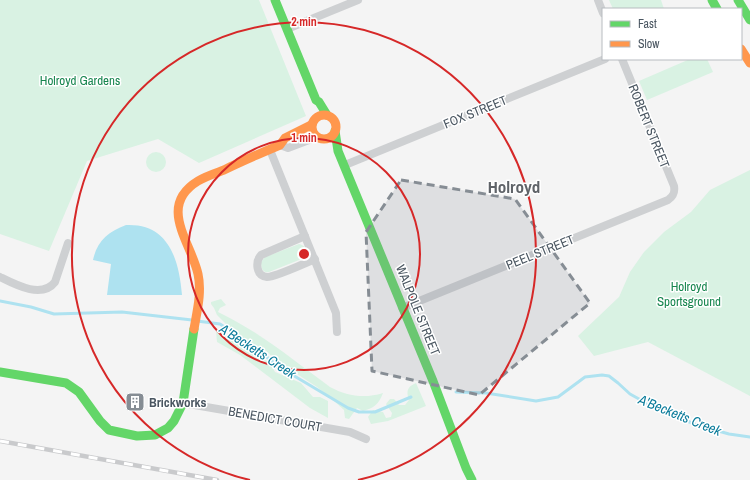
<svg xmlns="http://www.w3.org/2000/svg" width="750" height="480" font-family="'Archivo Narrow',sans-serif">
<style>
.green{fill:#d9f2e3}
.water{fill:#aee2f0}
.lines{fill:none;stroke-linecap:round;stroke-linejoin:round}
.stream{stroke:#aee2f0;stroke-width:3}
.street{stroke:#ced0d2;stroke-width:8}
.fast{stroke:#63d668;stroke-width:9}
.slow{stroke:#ff974d;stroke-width:9}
.rail-casing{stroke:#c9cacc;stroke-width:4.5}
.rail{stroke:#fff;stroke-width:3;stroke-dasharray:9;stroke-linecap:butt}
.marked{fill:#868d94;fill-opacity:0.2;stroke:#868d94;stroke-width:3;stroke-dasharray:8 5;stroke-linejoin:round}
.ring{fill:none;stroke:#d62828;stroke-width:2}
.labels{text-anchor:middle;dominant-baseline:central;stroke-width:3;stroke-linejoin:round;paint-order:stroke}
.park-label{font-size:13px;fill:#17864f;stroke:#fff}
.street-label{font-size:13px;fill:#4a5661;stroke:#fff}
.poi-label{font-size:13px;font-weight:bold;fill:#4a5661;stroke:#fff;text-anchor:start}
.water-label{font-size:14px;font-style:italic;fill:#0c7c9b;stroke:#fff}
.district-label{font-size:17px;font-weight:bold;fill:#5f6368;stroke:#fff}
.centre{fill:#d62828;stroke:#fff;stroke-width:2}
.ring-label{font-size:12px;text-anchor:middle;font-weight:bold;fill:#d62828;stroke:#fff;stroke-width:3;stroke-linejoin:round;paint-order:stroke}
</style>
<rect width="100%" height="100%" fill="#f4f4f4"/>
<g class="green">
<path d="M 0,0 L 259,0 L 306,116 L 199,163 L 158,139 L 87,161 L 49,251 L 0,234 Z"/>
<path d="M 609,0 L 661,0 L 664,9 L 613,9 Z"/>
<path d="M 690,59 L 707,59 L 713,72 L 647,100 L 639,81 Z"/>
<circle cx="156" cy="162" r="10"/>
<path d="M 750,170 L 750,396 L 648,342 L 594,356 L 578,336 L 619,297 L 630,272 L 644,252 L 664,232 L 691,212 L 710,190 Z"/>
<path d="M 299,244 C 307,246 309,252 304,258 L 269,272 C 263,273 261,269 261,262 L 265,257 Z"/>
<path d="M 221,299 L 226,305 L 220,308 L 218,312 C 260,332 293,360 330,387 C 347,396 364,399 383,393 C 379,404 374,408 363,411 L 357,408 L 349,419 L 345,418 L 344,410 L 334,401 L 317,387 L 277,361 L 264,349 L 261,354 L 265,360 L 270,363 L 275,372 L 301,383 L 313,397 L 320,397 L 328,401 L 328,418 L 310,408 L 240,355 L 217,342 L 216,331 L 219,331 L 231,338 L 232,335 L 229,327 L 217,315 L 214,308 L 211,304 L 211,302 Z"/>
<path d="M 416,383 L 426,406 L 388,421 L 371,424 L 368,417 L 373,410 L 383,412 L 386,418 L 391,417 L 392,413 L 386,404 L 390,399 L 394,399 L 399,405 L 405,405 L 409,400 C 406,391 407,387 416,383 Z"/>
</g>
<path class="water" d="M 126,225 C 169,223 179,260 182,295 L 107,295 L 111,264 L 93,260 C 97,241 108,232 126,225 Z"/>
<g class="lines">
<g class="stream">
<path d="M 0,301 L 31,307 L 54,314 L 122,312 L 192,320"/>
<path d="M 197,321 L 220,324 L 249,343 L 273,362 L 296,377 L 348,408 L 359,412 L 375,412 L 411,397"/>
<path d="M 456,392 L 486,393 L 536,401 L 558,397 L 585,377 L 602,375 L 609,376 L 618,383 L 630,394 L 657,409 L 697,425 L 729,434 L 750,437"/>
</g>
<g class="street">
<path d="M 598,0 L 603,13"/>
<path d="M 287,29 L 358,0"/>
<path d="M 280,145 L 288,148 L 317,137"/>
<path d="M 270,150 L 336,313 L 337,332"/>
<path d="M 345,165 L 605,59"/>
<path d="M 305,236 L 261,255 C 255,262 256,276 267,277 C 274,277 306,263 315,259"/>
<path d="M 0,277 C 16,285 42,299 55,282 L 68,243"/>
<path d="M 402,308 L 668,200 C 674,196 675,192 674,186 L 622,59"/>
<path d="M 183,403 L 350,432 L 366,439"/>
</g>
<g class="fast">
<path d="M 275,0 L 316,100 L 319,102 L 327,115"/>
<path d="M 712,0 L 717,9"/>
<path d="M 738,0 L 750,20"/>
<path d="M 335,131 L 338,151 L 433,381 L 466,468 L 472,480"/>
<path d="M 0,372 L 66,383 L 79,392 L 100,421 L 109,430 L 137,436 L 155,435 L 168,428 L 174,421 L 183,403 L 194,329"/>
</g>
<g class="slow">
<path d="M 741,49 L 750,63"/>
<circle cx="324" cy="127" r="12"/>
<path d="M 194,329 C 197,311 202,292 198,274 C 191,242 157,206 198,181 C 206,176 216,173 224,170 C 242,161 261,153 280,145 L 285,138 L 311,125"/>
</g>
<defs>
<path id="rail" d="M 0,441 L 217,480"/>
</defs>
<use href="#rail" class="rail-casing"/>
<use href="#rail" class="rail"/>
</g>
<path class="marked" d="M 401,180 L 515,199 L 590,303 L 479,395 L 372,371 L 366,232 Z"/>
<g class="ring">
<circle cx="304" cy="254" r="116"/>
<path d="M250 480A232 232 0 1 1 358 480"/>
</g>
<defs>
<symbol id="building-square" viewBox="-11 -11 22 22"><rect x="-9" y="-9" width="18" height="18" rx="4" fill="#868d94" stroke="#fff"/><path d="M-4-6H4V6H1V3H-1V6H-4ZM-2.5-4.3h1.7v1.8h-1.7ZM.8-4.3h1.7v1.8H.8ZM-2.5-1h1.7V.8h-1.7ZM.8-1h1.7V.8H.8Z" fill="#fff"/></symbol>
</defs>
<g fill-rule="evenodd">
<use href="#building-square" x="124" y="391" width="22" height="22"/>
</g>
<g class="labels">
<g class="park-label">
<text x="80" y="80">Holroyd Gardens</text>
<text x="689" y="286">Holroyd<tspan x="689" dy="15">Sportsground</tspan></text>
</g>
<g class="street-label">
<text transform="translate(475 112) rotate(-22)">FOX STREET</text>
<text transform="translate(649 126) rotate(68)">ROBERT STREET</text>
<text transform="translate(540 252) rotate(-22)">PEEL STREET</text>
<text transform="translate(418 310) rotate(68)">WALPOLE STREET</text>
<text transform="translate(275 419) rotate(10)">BENEDICT COURT</text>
</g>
<g class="poi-label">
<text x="149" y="402">Brickworks</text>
</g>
<g class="water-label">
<text transform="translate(258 351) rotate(33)">A'Becketts Creek</text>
<text transform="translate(680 415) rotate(22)">A'Becketts Creek</text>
</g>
<g class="district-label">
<text x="514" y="186">Holroyd</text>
</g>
</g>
<circle cx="304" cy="254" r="6" class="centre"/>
<g class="ring-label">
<text x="304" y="26">2 min</text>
<text x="304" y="142">1 min</text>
</g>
<rect x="602" y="8" width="140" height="52" fill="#ffffff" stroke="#b7bbc0"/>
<rect x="610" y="21" width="20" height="6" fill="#63d668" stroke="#b7bbc0"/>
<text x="638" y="28" font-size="12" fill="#4a5661">Fast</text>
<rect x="610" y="41" width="20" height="6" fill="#ff974d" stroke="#b7bbc0"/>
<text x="638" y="48" font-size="12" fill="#4a5661">Slow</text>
</svg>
